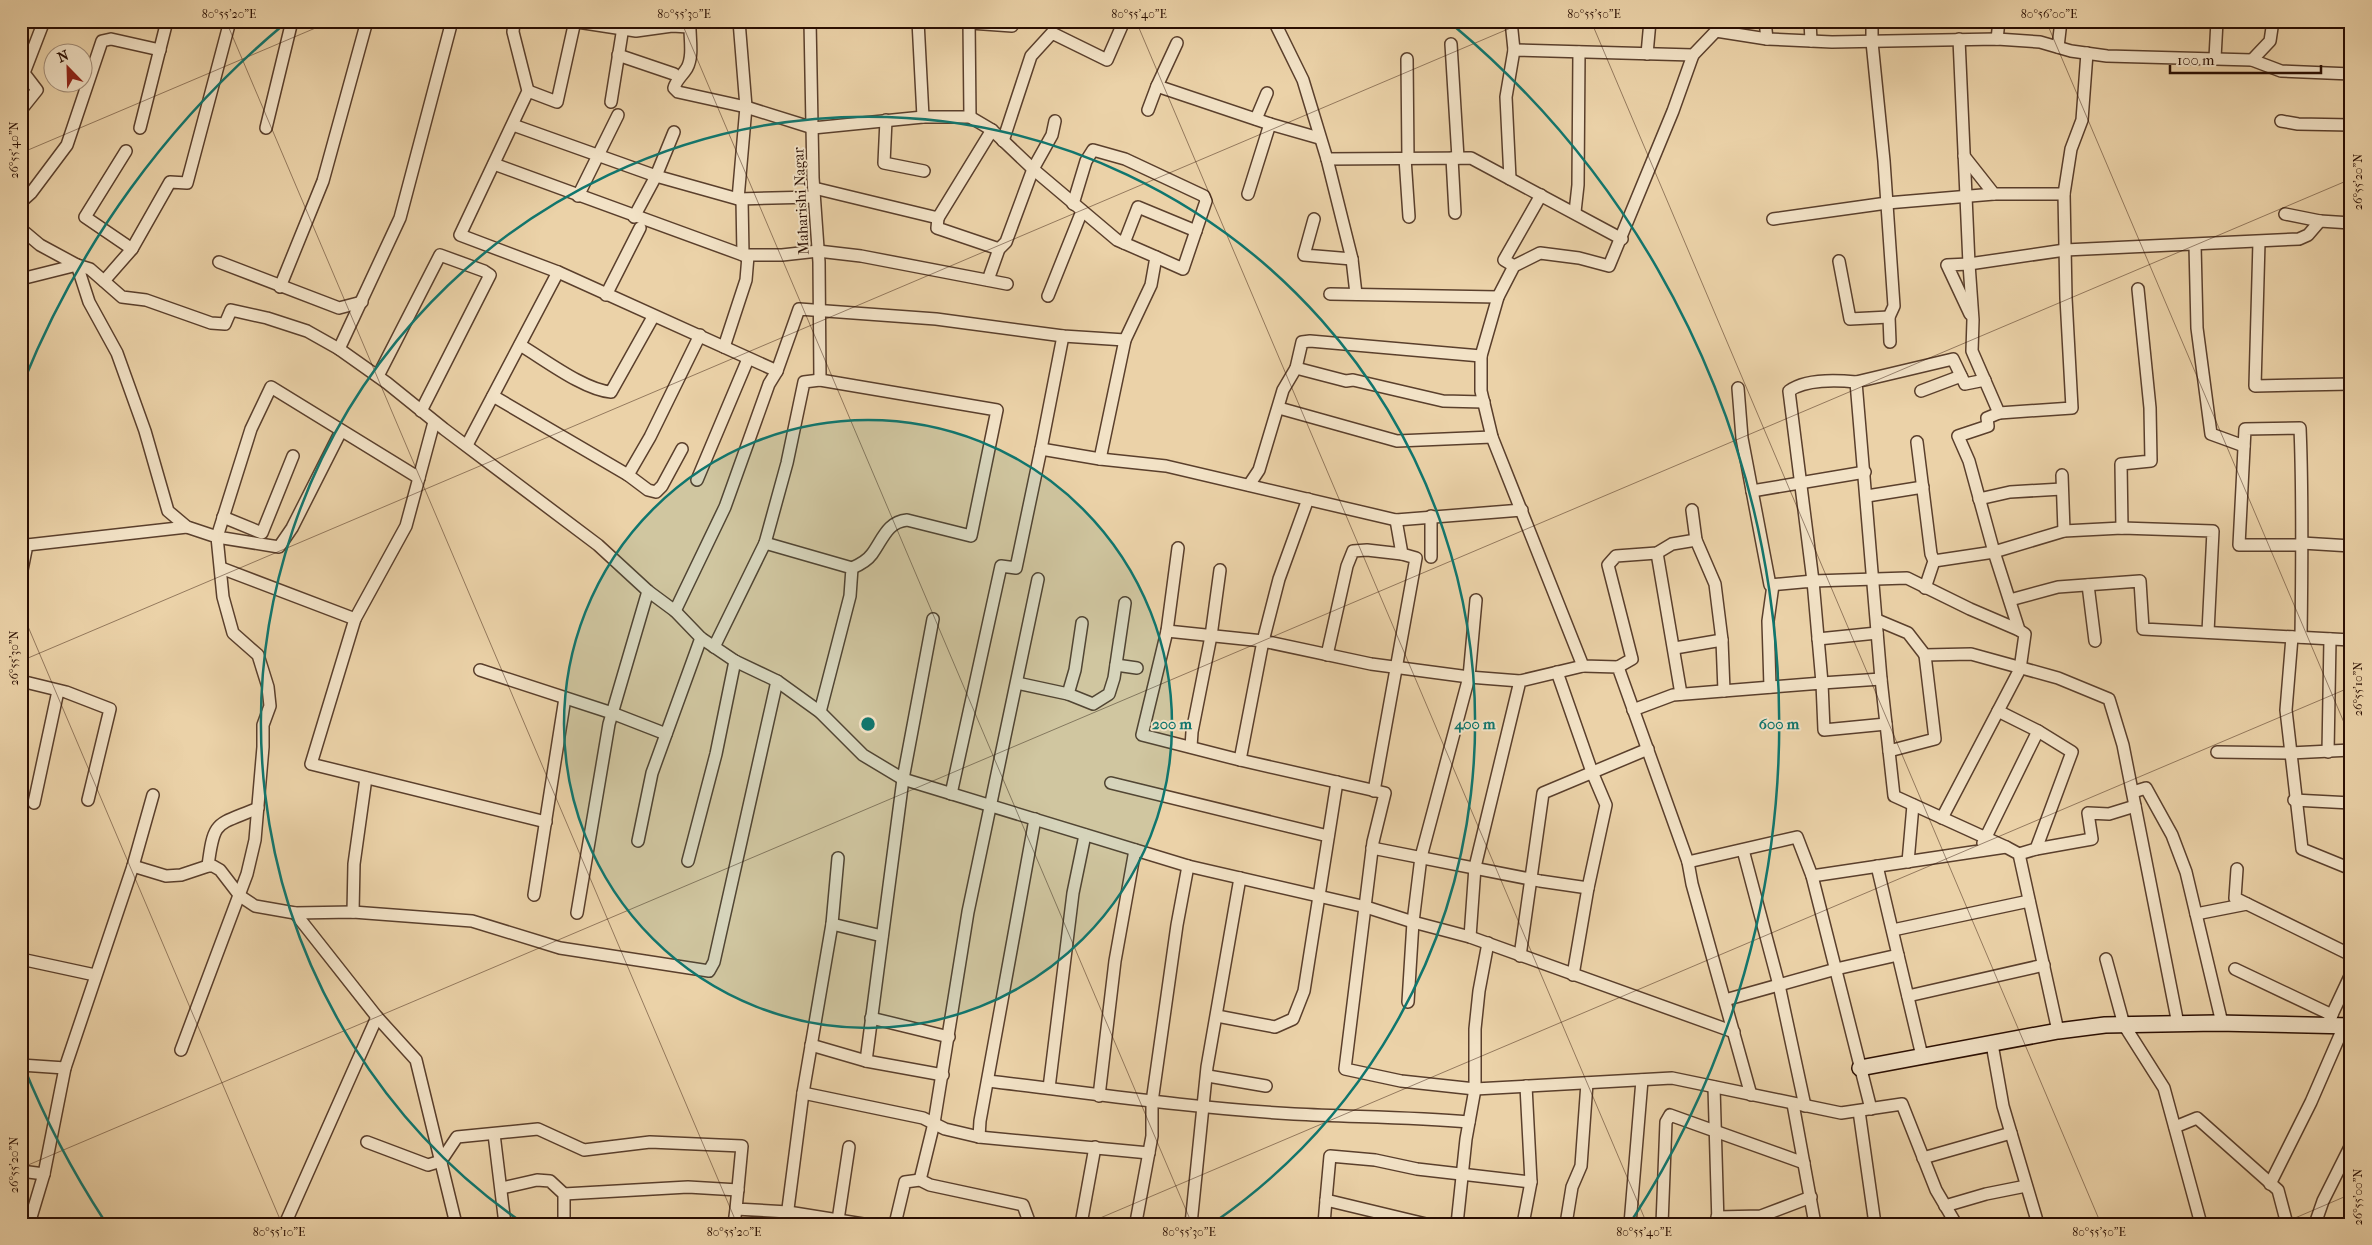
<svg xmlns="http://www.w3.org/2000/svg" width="2372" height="1245" font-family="'IM FELL French Canon',serif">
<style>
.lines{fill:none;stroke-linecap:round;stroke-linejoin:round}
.street-casing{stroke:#5a3f2c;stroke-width:14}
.secondary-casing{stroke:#2a0e02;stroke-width:18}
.street{stroke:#f2e2c6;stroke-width:11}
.secondary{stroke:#f2e2c6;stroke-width:15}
.ticks{fill:none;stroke:#2a0e02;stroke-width:1;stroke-opacity:0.45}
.ring{fill:none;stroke:#0f766e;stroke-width:2.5}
.labels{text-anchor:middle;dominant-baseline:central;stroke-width:4;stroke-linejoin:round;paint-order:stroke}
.street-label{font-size:15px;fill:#2a0e02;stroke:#f2e2c6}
.centre{fill:#0f766e;stroke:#f2e2c6;stroke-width:2.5}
.ring-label{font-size:15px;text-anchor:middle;font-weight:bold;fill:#0f766e;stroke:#f2e2c6;stroke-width:4;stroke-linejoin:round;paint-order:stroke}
.neatline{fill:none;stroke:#2a0e02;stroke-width:2}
.ticks-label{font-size:12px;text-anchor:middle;fill:#2a0e02}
</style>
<rect width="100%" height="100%" fill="#ebd2a8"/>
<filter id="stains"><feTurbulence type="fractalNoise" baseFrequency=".004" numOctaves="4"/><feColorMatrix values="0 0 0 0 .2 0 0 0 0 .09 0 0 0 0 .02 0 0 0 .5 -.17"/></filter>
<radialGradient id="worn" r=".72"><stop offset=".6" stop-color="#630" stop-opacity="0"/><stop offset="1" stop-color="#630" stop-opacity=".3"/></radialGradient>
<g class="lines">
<defs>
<g id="street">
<path d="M 514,21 L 513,32 L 528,91 L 460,235 L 558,272 L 777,371"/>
<path d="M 571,21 L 636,31 L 672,26 L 689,27"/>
<path d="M 690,21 C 689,36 694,55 687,68 C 682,76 676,80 674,88 L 678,92 L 746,107 L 813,128 L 923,117 L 970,117 L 992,130 L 1033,169 L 1117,240 L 1156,257 L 1151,285 L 1125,340 L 1100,459"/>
<path d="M 810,21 L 813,178 L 819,262 L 820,380"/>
<path d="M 918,21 L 923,117"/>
<path d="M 969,21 L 970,117"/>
<path d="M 1274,21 L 1303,80 L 1327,159 L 1471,158 L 1622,239"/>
<path d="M 1511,21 L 1514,50"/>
<path d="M 1765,21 L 1767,39"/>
<path d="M 1810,21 L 1811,41"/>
<path d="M 1872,21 L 1872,42 L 1884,161 L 1894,306 L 1889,317 L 1890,342"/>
<path d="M 970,23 L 1012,26 L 1012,21"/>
<path d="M 1959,39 L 1969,264 L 1973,320 L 1972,351 L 1999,413 L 1987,418 L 1988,426 L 1958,436 L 1969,461 L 1994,552 L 2019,630 L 2025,634 L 2020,669 L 1998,711 L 2038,731 L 2072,752 L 2036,849 L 2019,854"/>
<path d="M 1997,39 L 1999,21"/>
<path d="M 1451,44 L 1458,158"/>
<path d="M 2058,47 L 2061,21"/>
<path d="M 1647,54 L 1650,21"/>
<path d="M 618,55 L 674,74"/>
<path d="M 1693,55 L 1673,111 L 1609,266 L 1579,258 L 1540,253 L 1514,266 L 1498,297 L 1481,356 L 1481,391 L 1492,437 L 1583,666 L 1618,667 L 1688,862 L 1692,884 L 1751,1095"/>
<path d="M 2215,58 L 2217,21"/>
<path d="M 1407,59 L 1408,159"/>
<path d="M 2252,60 L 2270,41 L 2273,21"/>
<path d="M 1157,86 L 1177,43"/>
<path d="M 528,91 L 557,102 L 575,21"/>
<path d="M 611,102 L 624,21"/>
<path d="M 21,110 L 37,90 L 24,73 L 44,21"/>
<path d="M 1148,110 L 1157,86 L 1270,124 L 1319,138"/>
<path d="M 1256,119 L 1267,93"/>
<path d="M 886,120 L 884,163 L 924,171"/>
<path d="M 2281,121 L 2298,124 L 2351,125"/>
<path d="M 513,125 L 656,176 L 738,199 L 814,197"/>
<path d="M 140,128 L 167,21"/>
<path d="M 266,128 L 292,21"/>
<path d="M 1003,141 L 1031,56 L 1052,33 L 1107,60 L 1124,21"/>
<path d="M 126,151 L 85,217 L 132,249"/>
<path d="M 1964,156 L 1994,194 L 2064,194 L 2066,298 L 2072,408 L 1999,413"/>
<path d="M 1405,158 L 1409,217"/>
<path d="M 1452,158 L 1455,213"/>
<path d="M 1327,159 L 1352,259 L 1356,294"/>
<path d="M 494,164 L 743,255 L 782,255 L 818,251 L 861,256 L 1007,284"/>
<path d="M 1510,179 L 1506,97 L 1514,50 L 1693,55 L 1716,31 L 1767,39 L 1832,42 L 1997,39 L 2040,42 L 2071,51 L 2107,56 L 2252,60 L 2281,71 L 2351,74"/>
<path d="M 814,188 L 938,218 L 992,130"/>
<path d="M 1248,194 L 1270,124"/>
<path d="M 2064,194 L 2071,149 L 2082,120 L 2087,53"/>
<path d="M 578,196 L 618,115"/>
<path d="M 738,199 L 746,107 L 739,21"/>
<path d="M 742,199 L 743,255"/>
<path d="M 21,202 L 31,193 L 67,145 L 102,41 L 111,39 L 160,50"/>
<path d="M 1073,204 L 1086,161 L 1093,150 L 1125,159 L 1204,196 L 1206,201 L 1183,269 L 1156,257"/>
<path d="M 1575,212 L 1578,185 L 1579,52"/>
<path d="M 634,217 L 656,176 L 674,132"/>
<path d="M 938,218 L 937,228 L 999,249"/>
<path d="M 1314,219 L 1304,255 L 1352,259"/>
<path d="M 1773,219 L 1887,203 L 1994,194"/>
<path d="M 2320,221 L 2351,223"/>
<path d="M 21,229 L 40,245 L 77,265 L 89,302 L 117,353 L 145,431 L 168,511 L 187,527 L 217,537 L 223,597 L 233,633 L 258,655 L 268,687 L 270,706 L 263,725 L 263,747 L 255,840 L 247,874 L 181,1050"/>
<path d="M 2259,242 L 2255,386 L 2351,384"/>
<path d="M 1124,243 L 1138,207 L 1196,231"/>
<path d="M 2195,245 L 2197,328 L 2211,434 L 2244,446"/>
<path d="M 1839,261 L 1850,319 L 1889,317"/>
<path d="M 219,262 L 339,308 L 362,302"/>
<path d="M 1514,266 L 1504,260 L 1541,195"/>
<path d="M 21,279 L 77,265 L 90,269 L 122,297 L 146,300 L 211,323 L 225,324 L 231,310 L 267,318 L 307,331 L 339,349 L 387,383 L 444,429 L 598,545 L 648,591 L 675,611 L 701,638 L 735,661 L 777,681 L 820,712 L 863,755 L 903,779 L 1188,866 L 1366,907 L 1413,922 L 1470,937 L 1734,1032"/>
<path d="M 988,280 L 999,249 L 1006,242 L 1033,169 L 1052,135 L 1055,121"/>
<path d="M 104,281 L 132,249 L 170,182 L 187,183 L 230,21"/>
<path d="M 280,287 L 323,181 L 367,21"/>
<path d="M 1330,294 L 1498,297"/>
<path d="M 606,295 L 640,228"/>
<path d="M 1048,296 L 1082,211"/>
<path d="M 1970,314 L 1947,265 L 1969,264 L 2065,250 L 2299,239 L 2308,235 L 2320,221 L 2285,214"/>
<path d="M 1063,336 L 1041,449 L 1100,459 L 1166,466 L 1396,520 L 1522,510"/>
<path d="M 520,345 C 544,359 584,390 611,392 L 653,317"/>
<path d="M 724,347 L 746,280 L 748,256"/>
<path d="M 339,349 L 400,218 L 452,21"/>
<path d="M 1296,368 L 1346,381 L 1353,380 L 1443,401 L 1484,402"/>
<path d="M 378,376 L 440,255 L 484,271 L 490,275 L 421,411"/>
<path d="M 1985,380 L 1965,384 L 1953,359 L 1856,382 L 1881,679 L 1894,796 L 2006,847"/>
<path d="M 1856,382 C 1837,380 1805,379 1789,391 L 1813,581 L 1907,578 L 1970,609 L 2019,630"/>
<path d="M 1738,388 L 1742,438 L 1770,585 L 1813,581 L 1822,683 L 1881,679"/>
<path d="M 1921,391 L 1961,376"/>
<path d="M 493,396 L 628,475 L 650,437 L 700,335"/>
<path d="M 1279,408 L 1397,441 L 1492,437"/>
<path d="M 434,422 L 406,526 L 355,619 L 311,764 L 546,822"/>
<path d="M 341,431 L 292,528 L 279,547 L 217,537 L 251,429 L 271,387 L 419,478"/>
<path d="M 1917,442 L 1931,554 L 1934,561 L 1925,588"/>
<path d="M 467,445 L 558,272"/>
<path d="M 628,475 L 648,490 L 656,492 L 662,486 L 682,449"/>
<path d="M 2062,475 L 2064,531"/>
<path d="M 697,480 L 748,359"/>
<path d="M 1249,485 L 1259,470 L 1283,390 L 1296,368 L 1302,342 L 1310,341 L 1481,356"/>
<path d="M 1752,491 L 1865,472"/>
<path d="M 1867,496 L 1923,487"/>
<path d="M 1979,499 L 2010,492 L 2062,489"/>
<path d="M 1692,510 L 1696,540 L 1715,584 L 1722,640 L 1724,691"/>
<path d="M 1431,516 L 1431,557"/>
<path d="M 223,517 L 262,533 L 293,456"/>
<path d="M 2122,528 L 2121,464 L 2151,461 L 2150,408 L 2138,289"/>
<path d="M 765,543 L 852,568 L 850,596 L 820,712"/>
<path d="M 2302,543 L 2351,546"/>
<path d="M 1178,548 L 1167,631 L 1142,735 L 1240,760"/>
<path d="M 1657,553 L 1681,694"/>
<path d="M 1934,561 L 1994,552 L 2064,531 L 2122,528 L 2213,531 L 2208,632"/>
<path d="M 221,568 L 355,619"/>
<path d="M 21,575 L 27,545 L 187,527"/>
<path d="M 2088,585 L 2095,641"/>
<path d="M 2010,600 L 2058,587 L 2140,581 L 2143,629 L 2351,640"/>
<path d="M 675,611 L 725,507 L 769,384 L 777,371 L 799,309 L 936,319 L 1063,336 L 1125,340"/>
<path d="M 1877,620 L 1908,633 L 1925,655 L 1971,654 L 2058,678 L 2109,699 L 2123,745 L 2178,1024"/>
<path d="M 1167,631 L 1263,641 L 1279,579 L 1308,499"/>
<path d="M 2292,637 L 2286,710 L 2302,849 L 2351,869"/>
<path d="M 2301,637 C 2302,567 2303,497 2300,428 L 2245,429 L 2239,545 L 2302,545"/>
<path d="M 1818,639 L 1877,633"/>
<path d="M 714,647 L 765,543 L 787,463 L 804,382 L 820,380 L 997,410 L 971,536 L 907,520 C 887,522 883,539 872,554 C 867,561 859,565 852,568"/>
<path d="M 1675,648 L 1722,640"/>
<path d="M 1327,655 L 1347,566 L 1353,551 L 1367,550 L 1402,554"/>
<path d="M 1116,665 L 1137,668"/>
<path d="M 1618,667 L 1632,659 L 1608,565 L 1616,556 L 1657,553 L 1672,544 L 1696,540"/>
<path d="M 480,670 L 612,713 L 666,734"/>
<path d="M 1557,672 L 1592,772 L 1606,805 L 1588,888"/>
<path d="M 21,681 L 66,692 L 110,709 L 88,800"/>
<path d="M 1520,681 L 1469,677 L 1371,664 L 1263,641 L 1240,760 L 1385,793 L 1373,842 L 1345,1069 L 1401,1081 L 1475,1089 L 1672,1078 L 1841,1113 L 1902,1104 L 1936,1190 L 1956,1224"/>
<path d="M 1017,683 L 1068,694 L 1093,704 L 1109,694 L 1114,678 L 1125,603"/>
<path d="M 1770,687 L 1768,621 L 1773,585"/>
<path d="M 1068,694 L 1075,670 L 1082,623"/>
<path d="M 1633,710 L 1673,695 L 1822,683 L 1824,730 L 1886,724"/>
<path d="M 1191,747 L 1192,732 L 1211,636 L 1220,570"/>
<path d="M 1889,751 L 1935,739 L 1925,655"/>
<path d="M 2217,752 L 2290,753 L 2351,750"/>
<path d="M 2328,752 L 2330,639"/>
<path d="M 1111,783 L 1328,836"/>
<path d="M 1374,791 L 1416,558 L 1402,554 L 1396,520"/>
<path d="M 2133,792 L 2146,788 L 2172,835 L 2186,872 L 2222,1023"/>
<path d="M 951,794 L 1001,566 L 1016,568 L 1041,449"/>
<path d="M 2294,800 L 2351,803"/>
<path d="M 34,803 L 58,691"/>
<path d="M 1942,818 L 1998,711"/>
<path d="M 638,841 L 652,773 L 701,638"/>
<path d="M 1983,843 L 2038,731"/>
<path d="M 1372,848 L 1540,881 L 1588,888 L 1573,975"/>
<path d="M 2036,849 L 2092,839 L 2088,813 L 2109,814 L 2135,806"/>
<path d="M 1743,850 L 1779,985 L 1805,1106"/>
<path d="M 838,858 L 832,924 L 882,936"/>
<path d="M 688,861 L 716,754 L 735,661"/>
<path d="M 1688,862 L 1797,837 L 1812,876 L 1871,1109"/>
<path d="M 1908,862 L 1913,805"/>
<path d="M 133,866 L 166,876 L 181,875 L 208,866 L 213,866 L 220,870 L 240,896 L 255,906 L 295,913 L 353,912 L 472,921 L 560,948 L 709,971 L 714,962 L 777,681"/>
<path d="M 208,866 C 214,819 216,826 258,808"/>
<path d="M 2237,869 L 2235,898 L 2351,955"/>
<path d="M 1812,876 L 2006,847 L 2019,854 L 2058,1031"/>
<path d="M 534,895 L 565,698"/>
<path d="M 353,912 L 354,864 L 366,778"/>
<path d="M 295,913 L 377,1017 L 416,1060 L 456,1224"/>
<path d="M 577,913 L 609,724 L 648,591"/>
<path d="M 2196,914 L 2247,904"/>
<path d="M 1893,930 L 2029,901"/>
<path d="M 1470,937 L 1475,867 L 1520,681 L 1583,666"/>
<path d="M 1898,955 L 1922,1056"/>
<path d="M 1520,956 L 1543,793 L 1648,749"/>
<path d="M 21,959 L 95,975"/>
<path d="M 2106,959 L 2124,1025 L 2164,1088 L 2201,1224"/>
<path d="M 2235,969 L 2332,1015"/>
<path d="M 1908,996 L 2044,965"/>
<path d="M 1725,1000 L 1836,969 L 1898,955 L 1877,866"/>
<path d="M 1408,1002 L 1413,922 L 1421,857 L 1469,677 L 1476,600"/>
<path d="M 1217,1016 L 1275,1027 L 1293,1019 L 1304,991 L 1337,782"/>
<path d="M 871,1018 L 949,1037"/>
<path d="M 2329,1021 L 2351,974"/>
<path d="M 1992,1044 L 2003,1106 L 2038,1224"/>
<path d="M 811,1045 L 866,1061 L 943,1075"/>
<path d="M 866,1061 L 903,779 L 933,619"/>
<path d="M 21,1065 L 65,1068"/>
<path d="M 1208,1076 L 1266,1086"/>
<path d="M 988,1081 C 1090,1093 1191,1108 1294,1114 C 1353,1117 1411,1117 1469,1122"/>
<path d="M 1714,1087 L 1718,1224"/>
<path d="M 1049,1088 L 1073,893 L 1085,835"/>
<path d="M 803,1093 L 923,1118 L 945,1129 L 979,1137 L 1149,1153"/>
<path d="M 1099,1096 L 1115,961 L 1135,850"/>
<path d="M 1793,1104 L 1815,1224"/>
<path d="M 1859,1111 L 1875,1224"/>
<path d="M 2175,1127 L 2197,1118 L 2278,1190 L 2287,1224"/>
<path d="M 494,1134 L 505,1224"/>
<path d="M 979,1137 L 980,1121 L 1035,819"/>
<path d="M 367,1142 L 428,1165 L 441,1161 L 457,1137 L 538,1129 L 584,1150 L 650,1142 L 742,1146 L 736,1209 L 788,1212 L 863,1224"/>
<path d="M 1923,1158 L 2011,1133"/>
<path d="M 21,1171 L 44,1174"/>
<path d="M 920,1180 L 934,1123 L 968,912 L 1038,579"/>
<path d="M 2270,1184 L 2311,1102 L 2344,1026"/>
<path d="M 502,1188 L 537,1180 L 550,1181 L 564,1194 L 564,1224"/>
<path d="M 564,1194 L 688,1187 L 738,1190"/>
<path d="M 1326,1200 L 1330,1156 L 1375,1160 L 1417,1169 L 1531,1182"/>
<path d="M 1945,1206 L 1986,1194 L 2026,1186"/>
<path d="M 1717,1217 L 1761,1216 L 1811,1197"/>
<path d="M 838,1220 L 849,1147"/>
<path d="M 1136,1222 L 1152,1136 L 1152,1102 L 1177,925 L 1188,866"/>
<path d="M 29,1224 L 44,1174 L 65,1068 L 133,866 L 153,795"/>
<path d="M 285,1224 L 377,1017"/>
<path d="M 734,1224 L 736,1209"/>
<path d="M 786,1224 L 803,1093 L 832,924"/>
<path d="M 895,1224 L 905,1182 L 920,1180 L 930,1185 L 1023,1205 L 1030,1224"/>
<path d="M 1081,1224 L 1095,1147"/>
<path d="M 1191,1224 L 1207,1067 L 1240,878"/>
<path d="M 1324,1224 L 1326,1200 L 1426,1224"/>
<path d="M 1457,1224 L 1466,1139 L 1475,1089 L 1475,1029 L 1479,991 L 1488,943"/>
<path d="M 1523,1224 L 1531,1182 L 1526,1086"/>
<path d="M 1566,1224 L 1572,1187 L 1581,1166 L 1587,1083"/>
<path d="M 1630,1224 L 1642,1080"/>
<path d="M 1662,1224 L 1666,1122 L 1670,1115 L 1804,1163"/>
<path d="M 2315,1224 L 2323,1201 L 2351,1145"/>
</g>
<path id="secondary" d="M 1860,1068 L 2058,1031 L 2105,1025 L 2217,1023 L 2351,1026"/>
</defs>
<use href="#street" class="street-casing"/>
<use href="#secondary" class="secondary-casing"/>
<use href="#street" class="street"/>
<use href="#secondary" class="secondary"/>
</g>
<path class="ticks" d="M 226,21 L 737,1224M 681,21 L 1192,1224M 1136,21 L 1647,1224M 1591,21 L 2101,1224M 2046,21 L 2351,739M 21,153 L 332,21M 21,610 L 282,1224M 21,661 L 1527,21M 21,1168 L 2351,179M 1086,1224 L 2351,687M 2281,1224 L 2351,1194"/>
<circle cx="868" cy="724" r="304" fill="#0f766e" fill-opacity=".12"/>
<g class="ring">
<circle cx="868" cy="724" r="304"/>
<path d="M520 1221A607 607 0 1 1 1216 1221"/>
<path d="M104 1220A911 911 0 0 1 23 1065M23 383A911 911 0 0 1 282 26M1454 26A911 911 0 0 1 1632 1220"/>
</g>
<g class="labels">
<g class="street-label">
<text transform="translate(801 201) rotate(-93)">Maharishi Nagar</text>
</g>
</g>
<circle cx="868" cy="724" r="8" class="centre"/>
<g class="ring-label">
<text x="1172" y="729">200 m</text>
<text x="1475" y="729">400 m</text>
<text x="1779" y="729">600 m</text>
</g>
<rect width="2372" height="1245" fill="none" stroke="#ebd2a8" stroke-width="55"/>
<g transform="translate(68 68) rotate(337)"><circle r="24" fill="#f2e2c6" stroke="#a28d78"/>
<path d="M0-4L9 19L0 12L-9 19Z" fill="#8f2418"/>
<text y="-8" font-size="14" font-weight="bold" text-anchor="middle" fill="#2a0e02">N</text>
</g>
<path d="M2170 65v8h151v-8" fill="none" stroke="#2a0e02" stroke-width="2.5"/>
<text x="2177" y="65" font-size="15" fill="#2a0e02" stroke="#f2e2c6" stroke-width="4" paint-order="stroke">100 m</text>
<rect x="28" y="28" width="2316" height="1190" class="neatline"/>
<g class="ticks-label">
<text x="229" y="18">80°55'20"E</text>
<text x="684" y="18">80°55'30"E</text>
<text x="1139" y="18">80°55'40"E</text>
<text x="1594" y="18">80°55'50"E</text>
<text x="2049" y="18">80°56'00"E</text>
<text transform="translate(14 150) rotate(-90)" y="4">26°55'40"N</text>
<text transform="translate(2358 182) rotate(-90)" y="4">26°55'20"N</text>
<text transform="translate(14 658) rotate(-90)" y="4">26°55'30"N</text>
<text transform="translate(2358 689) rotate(-90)" y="4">26°55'10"N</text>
<text transform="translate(14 1165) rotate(-90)" y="4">26°55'20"N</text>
<text transform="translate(2358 1197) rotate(-90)" y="4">26°55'00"N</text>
<text x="279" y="1236">80°55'10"E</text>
<text x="734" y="1236">80°55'20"E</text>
<text x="1189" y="1236">80°55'30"E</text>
<text x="1644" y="1236">80°55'40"E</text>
<text x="2099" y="1236">80°55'50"E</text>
</g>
<rect width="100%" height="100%" filter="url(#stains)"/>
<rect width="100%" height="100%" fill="url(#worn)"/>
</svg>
